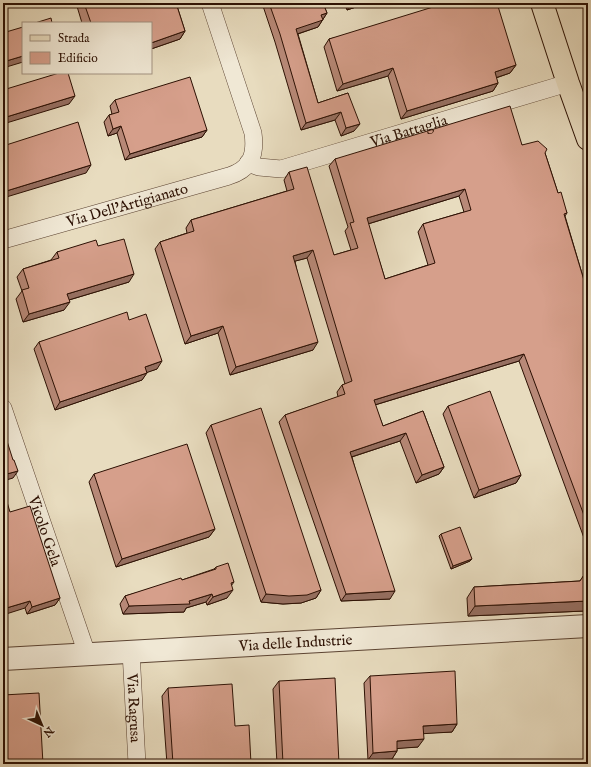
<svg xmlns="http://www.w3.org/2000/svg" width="591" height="767" font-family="'IM FELL English',serif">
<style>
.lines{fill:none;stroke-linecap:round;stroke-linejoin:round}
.minor-casing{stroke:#5b4332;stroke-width:18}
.tertiary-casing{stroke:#5b4332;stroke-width:24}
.primary-casing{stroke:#2c1003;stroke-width:24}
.minor{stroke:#f0e8d5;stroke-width:17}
.tertiary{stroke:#f0e8d5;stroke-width:22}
.primary{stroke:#e8dcbf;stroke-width:22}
.wall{fill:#b88978;stroke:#2c1003;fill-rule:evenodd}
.shaded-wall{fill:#966f61;stroke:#2c1003}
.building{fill:#d69f8b;stroke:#2c1003;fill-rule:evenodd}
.labels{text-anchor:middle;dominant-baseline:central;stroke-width:3.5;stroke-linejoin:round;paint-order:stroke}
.street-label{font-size:15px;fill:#2c1003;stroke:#f0e8d5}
</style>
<rect width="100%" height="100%" fill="#e8dcbf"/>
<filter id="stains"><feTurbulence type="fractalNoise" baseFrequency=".005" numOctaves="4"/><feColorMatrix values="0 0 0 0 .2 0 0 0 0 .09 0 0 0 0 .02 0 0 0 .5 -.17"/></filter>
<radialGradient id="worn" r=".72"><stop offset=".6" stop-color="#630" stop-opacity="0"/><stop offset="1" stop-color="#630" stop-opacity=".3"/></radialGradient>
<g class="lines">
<defs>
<g id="minor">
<path id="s1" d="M 248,163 L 259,167 L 281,169 L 568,83"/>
<path id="s2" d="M 3,240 L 229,176 C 251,169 256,155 253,133 L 210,3"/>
<path id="s3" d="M 3,408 L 87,654"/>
<path id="s4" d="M 131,651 L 137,764"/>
</g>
<g id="tertiary">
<path id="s5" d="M 3,659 L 588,626"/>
</g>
<path id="primary" d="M 542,3 L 568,83 L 588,139"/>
</defs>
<use href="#minor" class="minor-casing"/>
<use href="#tertiary" class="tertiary-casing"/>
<use href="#primary" class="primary-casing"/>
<use href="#minor" class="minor"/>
<use href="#tertiary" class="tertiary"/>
<use href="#primary" class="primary"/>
</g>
<g class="wall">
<path d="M 76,3 L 176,3 L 185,31 L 180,39 L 151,49 L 151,23 L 82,23 Z"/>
<path d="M 262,3 L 323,3 L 327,13 L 318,27 L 298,34 L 318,103 L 348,93 L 354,131 L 341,136 L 335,120 L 301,130 L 275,42 Z"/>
<path d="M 344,3 L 368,3 L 347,10 Z"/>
<path d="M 475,7 L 516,65 L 510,73 L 496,78 L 498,83 L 493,91 L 401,119 L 388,76 L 337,91 L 324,47 L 329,39 Z"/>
<path d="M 115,100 L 207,130 L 202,137 L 125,160 L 117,133 L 108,136 L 104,122 L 109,115 L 112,114 L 110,106 Z"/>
<path d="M 522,145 L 545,153 L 558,193 L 567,213 L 565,216 L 586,287 L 588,286 L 588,537 L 584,538 L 519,361 L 375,405 L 383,426 L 423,411 L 444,467 L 439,474 L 416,483 L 400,441 L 352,457 L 390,599 L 341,601 L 279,422 L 285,415 L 338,397 L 337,392 L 342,385 L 345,384 L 307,258 L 295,261 L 313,350 L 230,375 L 218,333 L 185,344 L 155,249 L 160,242 L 187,233 L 186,228 L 191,220 L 287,191 L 284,180 L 289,172 L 334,255 L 351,250 L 345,231 L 348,227 L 329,166 L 335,159 ZM 459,196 L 464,212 L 423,224 L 418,232 L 428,265 L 385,279 L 368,224 Z"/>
<path d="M 98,246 L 129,282 L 69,300 L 64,310 L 23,322 L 16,299 L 22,291 L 17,277 L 23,269 L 51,260 L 57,252 Z"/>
<path d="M 129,320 L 157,369 L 147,372 L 142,380 L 55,410 L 34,349 L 39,342 Z"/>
<path d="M 448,406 L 521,475 L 516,483 L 474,498 L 443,414 Z"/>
<path d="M 211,425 L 321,590 L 316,598 L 301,603 L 283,604 L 261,602 L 206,433 Z"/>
<path d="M 94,474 L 215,529 L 209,537 L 116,567 L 89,482 Z"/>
<path d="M 10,512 L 60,598 L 55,605 L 27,614 L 25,608 Z"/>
<path d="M 441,534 L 470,561 L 451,569 L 439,536 Z"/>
<path d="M 216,567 L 234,582 L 231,586 L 227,598 L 207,605 L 206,602 L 186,608 L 184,612 L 123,614 L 120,604 L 125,596 L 182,580 L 214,569 Z"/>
<path d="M 588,569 L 588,607 L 585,611 L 468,616 L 467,598 L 474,587 L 580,581 Z"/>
<path d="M 370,676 L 457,724 L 452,732 L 423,733 L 418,747 L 397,748 L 397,751 L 392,759 L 368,760 L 364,683 Z"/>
<path d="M 279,681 L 339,764 L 277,764 L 273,689 Z"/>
<path d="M 168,688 L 235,726 L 251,764 L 167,764 L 162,696 Z"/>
</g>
<g class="shaded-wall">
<path d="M 352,3 L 368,3 L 347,10 Z"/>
<path d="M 327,13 L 318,27 L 291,36 L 296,29 L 321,15 Z"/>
<path d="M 185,31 L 180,39 L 151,49 L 151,43 Z"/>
<path d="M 23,56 L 23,62 L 3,68 L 3,62 Z"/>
<path d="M 516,65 L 510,73 L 489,80 L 495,72 Z"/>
<path d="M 393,68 L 388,76 L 337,91 L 343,84 Z"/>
<path d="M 498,83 L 493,91 L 401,119 L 407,111 Z"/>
<path d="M 75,96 L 69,104 L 3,124 L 3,118 Z"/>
<path d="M 341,112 L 335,120 L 301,130 L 306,123 Z"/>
<path d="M 360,124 L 354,131 L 341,136 L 346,128 Z"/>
<path d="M 121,126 L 117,133 L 108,136 L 113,129 Z"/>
<path d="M 207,130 L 202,137 L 125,160 L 130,154 Z"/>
<path d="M 91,165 L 86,173 L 3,198 L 3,192 Z"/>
<path d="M 465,189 L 459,196 L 361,226 L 367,218 Z"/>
<path d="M 313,250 L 307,258 L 288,263 L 293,256 Z"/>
<path d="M 134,274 L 129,282 L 62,302 L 67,294 Z"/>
<path d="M 70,302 L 64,310 L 23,322 L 29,314 Z"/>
<path d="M 223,326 L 218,333 L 185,344 L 191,336 Z"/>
<path d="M 318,342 L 313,350 L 230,375 L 236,367 Z"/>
<path d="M 524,354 L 519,361 L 368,407 L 374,400 Z"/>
<path d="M 162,361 L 157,369 L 140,375 L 145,367 Z"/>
<path d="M 147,373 L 142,380 L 55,410 L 60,402 Z"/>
<path d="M 406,433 L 400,441 L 345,459 L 350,452 Z"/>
<path d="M 444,467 L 439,474 L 416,483 L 422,475 Z"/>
<path d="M 18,471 L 13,478 L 3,481 L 3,475 Z"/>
<path d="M 521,475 L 516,483 L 474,498 L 479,490 Z"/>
<path d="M 215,529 L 209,537 L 116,567 L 122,559 Z"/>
<path d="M 588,533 L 588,537 L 584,538 Z"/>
<path d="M 472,559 L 470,561 L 451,569 L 453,566 Z"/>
<path d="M 233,590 L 227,598 L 207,605 L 213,597 Z"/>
<path d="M 321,590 L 316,598 L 301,603 L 283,604 L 261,602 L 266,594 Z"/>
<path d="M 395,591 L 390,599 L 341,601 L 346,594 Z"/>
<path d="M 212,594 L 206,602 L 186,608 L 184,612 L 123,614 L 129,606 L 189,601 Z"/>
<path d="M 60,598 L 55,605 L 27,614 L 32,607 Z"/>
<path d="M 30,601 L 25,608 L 3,615 L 3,609 Z"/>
<path d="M 588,601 L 588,607 L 585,611 L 468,616 L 475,606 Z"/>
<path d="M 457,724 L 452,732 L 418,734 L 423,726 Z"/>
<path d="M 424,739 L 418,747 L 391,749 L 397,741 Z"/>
<path d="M 397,751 L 392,759 L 368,760 L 373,753 Z"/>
</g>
<g class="building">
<path d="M 84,3 L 176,3 L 185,31 L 151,43 L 151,23 L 91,23 Z"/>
<path d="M 269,3 L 323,3 L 327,13 L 321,15 L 323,20 L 296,29 L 318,103 L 348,93 L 360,124 L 346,128 L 341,112 L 306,123 L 280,34 Z"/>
<path d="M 446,3 L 474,3 L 475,7 L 486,3 L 497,3 L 516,65 L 495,72 L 498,83 L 407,111 L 393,68 L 343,84 L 329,39 Z"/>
<path d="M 51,18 L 52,23 L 35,23 Z"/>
<path d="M 23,27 L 23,56 L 3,62 L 3,29 L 5,29 L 6,32 Z"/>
<path d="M 59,73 L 68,73 L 75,96 L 3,118 L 3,90 Z"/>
<path d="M 190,77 L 207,130 L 130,154 L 121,126 L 113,129 L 109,115 L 119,112 L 115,100 Z"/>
<path d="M 510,106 L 522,145 L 538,141 L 547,149 L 545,153 L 558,193 L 561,192 L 567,213 L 564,214 L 586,287 L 588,286 L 588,526 L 524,354 L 374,400 L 383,426 L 423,411 L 444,467 L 422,475 L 406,433 L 350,452 L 395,591 L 346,594 L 285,415 L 345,394 L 342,385 L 352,381 L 313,250 L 293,256 L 318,342 L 236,367 L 223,326 L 191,336 L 160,242 L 194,231 L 191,220 L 294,189 L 289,172 L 307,167 L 334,255 L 358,248 L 350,223 L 354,222 L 335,159 ZM 465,189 L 471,210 L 423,224 L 435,263 L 385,279 L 367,218 Z"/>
<path d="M 78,122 L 91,165 L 3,192 L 3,146 Z"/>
<path d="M 124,239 L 134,274 L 67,294 L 70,302 L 29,314 L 22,290 L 29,288 L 23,269 L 59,258 L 57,252 L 96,240 L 98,246 Z"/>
<path d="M 127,312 L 129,320 L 146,314 L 162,361 L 145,367 L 147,373 L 60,402 L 39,342 Z"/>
<path d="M 490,391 L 521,475 L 479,490 L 448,406 Z"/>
<path d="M 261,408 L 321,590 L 307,595 L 289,596 L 266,594 L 211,425 Z"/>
<path d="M 6,438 L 13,460 L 14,460 L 18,471 L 3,475 L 3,439 Z"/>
<path d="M 187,444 L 215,529 L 122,559 L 94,474 Z"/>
<path d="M 7,502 L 10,512 L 30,506 L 60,598 L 32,607 L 30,601 L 3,609 L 3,503 Z"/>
<path d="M 460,527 L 472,559 L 453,566 L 441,534 Z"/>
<path d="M 228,563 L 234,582 L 231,583 L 233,590 L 213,597 L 212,594 L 189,601 L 190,604 L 129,606 L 125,596 L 181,578 L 182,580 L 216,569 L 216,567 Z"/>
<path d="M 588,569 L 588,601 L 475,606 L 474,587 L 580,581 Z"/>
<path d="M 455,671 L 457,724 L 423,726 L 424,739 L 397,741 L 397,751 L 373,753 L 370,676 Z"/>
<path d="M 335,678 L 339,764 L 283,764 L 279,681 Z"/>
<path d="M 232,684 L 235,726 L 249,725 L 251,764 L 173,764 L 168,688 Z"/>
<path d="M 39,693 L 43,764 L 3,764 L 3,695 Z"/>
</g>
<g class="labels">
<g class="street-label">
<text stroke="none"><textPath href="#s1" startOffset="167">Via Battaglia</textPath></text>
<text stroke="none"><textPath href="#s2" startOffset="129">Via Dell'Artigianato</textPath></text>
<text stroke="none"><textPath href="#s3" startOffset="130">Vicolo Gela</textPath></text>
<text stroke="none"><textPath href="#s5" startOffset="293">Via delle Industrie</textPath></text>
<text stroke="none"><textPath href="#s4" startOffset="57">Via Ragusa</textPath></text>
</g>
</g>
<rect width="591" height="767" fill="none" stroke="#e8dcbf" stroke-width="16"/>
<rect x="4" y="4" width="583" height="759" fill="none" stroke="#2c1003" stroke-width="2"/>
<rect x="8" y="8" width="575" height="751" fill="none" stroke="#2c1003"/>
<rect x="22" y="22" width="130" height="52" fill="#f0e8d5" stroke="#a29281"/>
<rect x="30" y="35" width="20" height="6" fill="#e8dcbf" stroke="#a29281"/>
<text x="58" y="42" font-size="12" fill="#2c1003">Strada</text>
<rect x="30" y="52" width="20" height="12" fill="#d69f8b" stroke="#a29281"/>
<text x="58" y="62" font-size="12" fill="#2c1003">Edificio</text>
<g transform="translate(42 725) rotate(136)" stroke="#f0e8d5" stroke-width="3" paint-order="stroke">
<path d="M0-3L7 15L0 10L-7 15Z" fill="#2c1003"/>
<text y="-6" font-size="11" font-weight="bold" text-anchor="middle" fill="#2c1003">N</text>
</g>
<rect width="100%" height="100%" filter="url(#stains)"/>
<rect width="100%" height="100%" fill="url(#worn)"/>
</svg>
